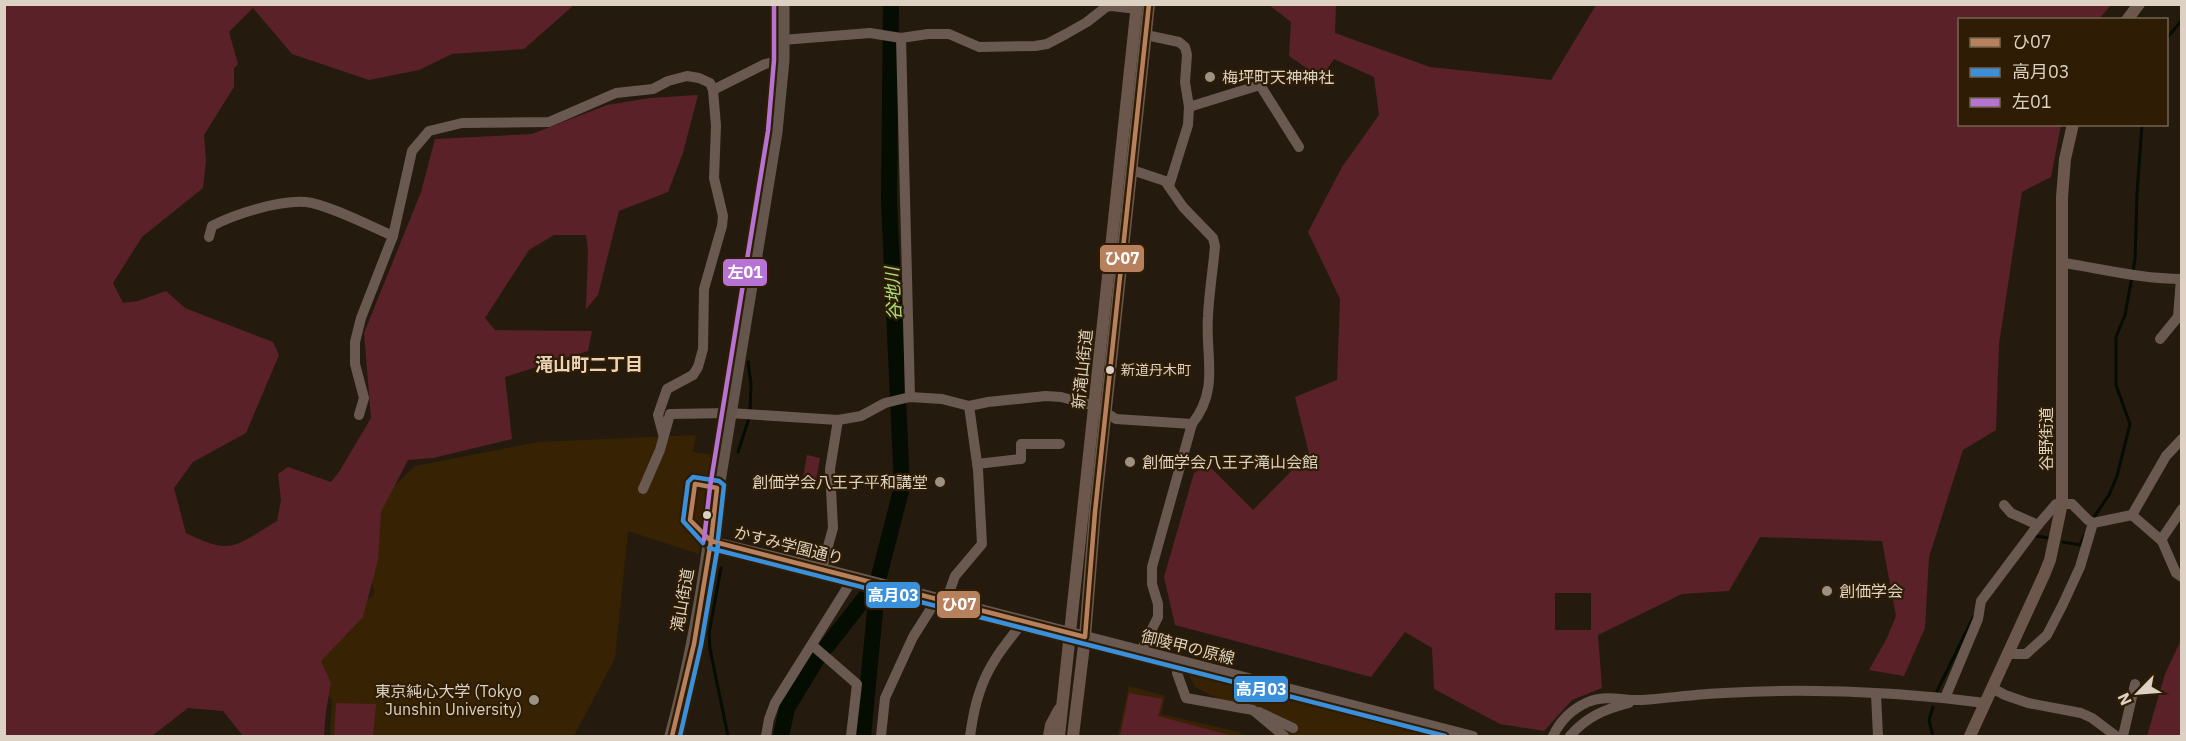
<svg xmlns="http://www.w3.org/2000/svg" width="2186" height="741" font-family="'IBM Plex Sans','Noto Sans JP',sans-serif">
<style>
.built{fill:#372304}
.green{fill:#5a2129;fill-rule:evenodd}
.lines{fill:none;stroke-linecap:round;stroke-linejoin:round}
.stream{stroke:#050c01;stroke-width:3}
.river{stroke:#050c01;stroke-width:16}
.minor{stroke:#6a5950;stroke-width:10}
.major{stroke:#6b574b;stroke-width:12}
.highway{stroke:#65564d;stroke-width:15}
.bus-1-casing{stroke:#2e1d04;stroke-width:9}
.bus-2-casing{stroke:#2e1d04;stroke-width:9}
.bus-3-casing{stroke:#2e1d04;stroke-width:9}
.bus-1{stroke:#b6815c;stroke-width:4.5}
.bus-2{stroke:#3a90db;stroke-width:4.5}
.bus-3{stroke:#b673d3;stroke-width:4.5}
.poi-dot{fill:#9c9183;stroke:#2e1d04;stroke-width:2}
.bus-dot{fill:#dcd1c2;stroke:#2e1d04;stroke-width:2}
.labels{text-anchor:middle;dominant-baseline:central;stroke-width:4.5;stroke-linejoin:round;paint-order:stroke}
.bus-label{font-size:14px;fill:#dcd1c2;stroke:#2e1d04;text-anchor:start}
.poi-label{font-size:16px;fill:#dcd1c2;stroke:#2e1d04;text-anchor:start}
.street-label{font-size:16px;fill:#dcd1c2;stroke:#2e1d04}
.water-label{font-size:18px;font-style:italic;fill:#a7e07a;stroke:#2e1d04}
.neighbourhood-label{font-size:18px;font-weight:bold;fill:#ead3b6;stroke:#2e1d04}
.line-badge{stroke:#2e1d04;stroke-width:2}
.badge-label{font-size:16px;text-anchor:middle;font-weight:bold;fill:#fff}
</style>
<rect width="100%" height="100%" fill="#241b0e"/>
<g class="built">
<path d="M 696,435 L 693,452 L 715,455 L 699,554 L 628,531 L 615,658 L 574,736 L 330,736 L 332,701 L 313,658 L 328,637 L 374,594 L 365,531 L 369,511 L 415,466 L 539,442 Z"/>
<path d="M 1185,668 L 1436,736 L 1290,736 L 1195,687 Z"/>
<path d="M 1129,686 L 1165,696 L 1161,714 L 1239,732 L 1243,736 L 1118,736 Z"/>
</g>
<g class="green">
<path d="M 4,5 L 574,5 L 524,49 L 452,54 L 419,70 L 369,80 L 292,54 L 253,8 L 229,32 L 238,64 L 234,68 L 234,87 L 204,135 L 206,162 L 203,188 L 142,237 L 113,283 L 123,303 L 138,301 L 166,291 L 185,308 L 273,342 L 279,355 L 246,433 L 193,462 L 174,488 L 186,533 C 232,556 235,546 277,521 L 281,500 L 278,474 L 288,467 L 331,482 L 339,472 L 371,418 L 364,333 L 421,192 L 435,139 L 532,134 L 607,105 L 650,98 L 698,95 L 683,153 L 668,192 L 619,211 L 598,295 L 586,309 L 588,252 L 586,235 L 554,235 L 529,250 L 485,318 L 495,330 L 592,331 L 588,351 L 505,377 L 512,439 L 433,458 L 408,460 L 381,512 L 378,560 L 363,617 L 321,661 L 331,683 L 326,711 L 324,736 L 243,736 L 223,711 L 188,708 L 152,736 L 5,736 Z"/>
<path d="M 1269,5 L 1336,5 L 1335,33 L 1430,67 L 1551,80 L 1596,5 L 2111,5 L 2099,19 L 1960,20 L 1960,124 L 2061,125 L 2051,177 L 2022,192 L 1999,344 L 1996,430 L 1963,450 L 1929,557 L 1925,628 L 1904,676 L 1869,670 L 1887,638 L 1896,616 L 1882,541 L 1760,537 L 1729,591 L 1682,594 L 1598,635 L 1602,688 L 1572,700 L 1544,731 L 1500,724 L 1434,689 L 1432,648 L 1405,632 L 1371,677 L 1175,625 L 1164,577 L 1194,473 L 1208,465 L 1253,510 L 1309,453 L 1295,397 L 1337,380 L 1340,299 L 1308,232 L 1342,167 L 1379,115 L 1374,77 L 1334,59 L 1321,78 L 1289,56 L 1291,22 ZM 1555,593 L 1591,593 L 1591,630 L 1555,630 Z"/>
<path d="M 807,455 L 820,458 L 816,481 L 803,478 Z"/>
<path d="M 2181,640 L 2181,736 L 2147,736 L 2165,674 Z"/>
<path d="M 1129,693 L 1163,699 L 1158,716 L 1233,736 L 1120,736 Z"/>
<path d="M 336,703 L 376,704 L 373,736 L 334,736 Z"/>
</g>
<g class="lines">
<g class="stream">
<path d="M 2166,39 L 2182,20"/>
<path d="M 748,362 L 751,384 L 750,411"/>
<path d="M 738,452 L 749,418"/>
<path d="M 2094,517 L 2109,495 L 2117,476 L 2130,424 L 2116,385 L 2116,337 L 2125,315 L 2135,260 L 2137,194 L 2142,124"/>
<path d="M 2036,536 L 2049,538"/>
<path d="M 2063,542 L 2080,545 L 2085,535"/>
<path d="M 721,568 L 709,633 L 710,649 L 728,736"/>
<path d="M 1937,691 L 1976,612"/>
<path d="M 1933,707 L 1929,720 L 1933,736"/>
</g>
<g class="river">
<path d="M 827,646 L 878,581"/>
<path d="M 781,736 L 787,708 L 817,659"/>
<path d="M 863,736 L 878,580 L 902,487 L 889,201 L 891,4"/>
</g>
<g class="minor">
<path d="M 1146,35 L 1179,42 L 1185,47 L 1187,55 L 1185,82 L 1189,107 L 1188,125 L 1169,186"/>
<path d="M 901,38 L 910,397"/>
<path d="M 782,40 L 870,33 L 901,38 L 928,34 L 949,34 L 979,47 L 1035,46 L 1047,44 L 1066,34 L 1087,22 L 1106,7 L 1111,6 L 1137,9"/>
<path d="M 1189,107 L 1260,85 L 1299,147"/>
<path d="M 1132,170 L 1165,181 L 1183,207 L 1213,238 L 1215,246 C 1213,270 1209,293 1208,316 C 1205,356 1220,389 1192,424 L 1152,567 L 1152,584 L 1158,604 L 1158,617 L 1141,651"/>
<path d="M 209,237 L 212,226 C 235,214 279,200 306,202 C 327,204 372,227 393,236"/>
<path d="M 2064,263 C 2103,269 2141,279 2182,279"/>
<path d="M 2160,339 L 2178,317 L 2181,279"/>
<path d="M 359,415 L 364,398 L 355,364 L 355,342 L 361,318 L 393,236 L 412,151 L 429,131 L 462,123 L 549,122 L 616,93 L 653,89 L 668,81 L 687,76 L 699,78 L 710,83 L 713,90 L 765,64 L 782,60"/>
<path d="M 663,434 L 658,415 L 667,389 L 693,375 L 698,367 L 703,349 L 704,289 L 722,226 L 723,216 L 714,178 L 716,126 L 713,90"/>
<path d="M 977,464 L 1021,459 L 1021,444 L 1060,444"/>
<path d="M 643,489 L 660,450 L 670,414 L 729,413 L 838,420 L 861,416 L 885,403 L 910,397 L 942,399 L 969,406 L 988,402 L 1046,396 L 1061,397 L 1095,406 L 1116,419 L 1192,424"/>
<path d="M 2004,505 L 2011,513 L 2038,525"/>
<path d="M 2132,515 L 2162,541 L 2176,573 L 2182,577"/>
<path d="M 2161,540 L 2182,509"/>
<path d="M 711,541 L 822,568 L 1473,736"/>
<path d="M 822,568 L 833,528 L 830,469 L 838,420"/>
<path d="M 946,601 L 955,576 L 982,544 L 978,470 L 969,406"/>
<path d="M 812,645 L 857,684 L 851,736"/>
<path d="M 2008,654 L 2026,654 L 2047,635 L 2063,604 L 2080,567 L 2093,523 L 2132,515 L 2166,456 L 2182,439"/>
<path d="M 1180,661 L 1177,673 L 1186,698 L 1253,710 L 1284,736"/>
<path d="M 1992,688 L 2005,695 L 2028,703 L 2081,713 L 2092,718 L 2116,736"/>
<path d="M 1876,694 L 1878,736"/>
<path d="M 1945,698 L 1978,619 L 1981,601 L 2038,525 L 2056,504 L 2072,504 L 2088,520 L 2093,523"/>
<path d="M 1259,712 L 1293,728"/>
<path d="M 766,736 L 769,719 L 775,703 L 854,577"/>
<path d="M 881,736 L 885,698 L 913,637 L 937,599"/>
<path d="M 970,736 C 972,723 974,708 979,694 C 987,666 1006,643 1024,621"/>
<path d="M 1553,736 C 1560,721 1572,709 1588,702 C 1606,694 1624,701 1642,700 C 1670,698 1697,694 1724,693 C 1810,688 1899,692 1985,703"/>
<path d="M 1570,736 C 1586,717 1605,709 1629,703"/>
<path d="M 2123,736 L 2135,684"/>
</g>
<g class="major">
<path d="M 2127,20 L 2139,4"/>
<path d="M 1049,736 L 1051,725 L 1059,710"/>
<path d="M 1059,736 L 1137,4"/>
<path d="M 1073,736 L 1085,637 L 1095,512 L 1149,4"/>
<path d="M 1970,736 L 2044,575 L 2050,560 L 2062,503 L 2062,197 L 2065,159 L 2073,124"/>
</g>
<path class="highway" d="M 672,736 C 694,655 708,571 717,488 L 775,132 L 782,60 L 782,4"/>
<defs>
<g id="bus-1">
<path d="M 695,484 L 717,488 L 711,541 L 690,520 Z"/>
<path d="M 711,541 L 1085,637 L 1095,512 L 1149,4"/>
<path d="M 672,736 L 694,644 L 711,541"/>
</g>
<g id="bus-2">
<path d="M 703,543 L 683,521 L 688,482 L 693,477 L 719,481 L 724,485 L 718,539"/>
<path d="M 709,548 L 1445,736"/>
<path d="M 680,736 L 701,645 L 718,545"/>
</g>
<path id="bus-3" d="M 704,540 L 710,487 L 768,131 L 774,60 L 774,4"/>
</defs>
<use href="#bus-1" class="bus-1-casing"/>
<use href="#bus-2" class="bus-2-casing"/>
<use href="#bus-3" class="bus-3-casing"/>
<use href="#bus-1" class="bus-1"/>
<use href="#bus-2" class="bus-2"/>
<use href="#bus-3" class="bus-3"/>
</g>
<g class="poi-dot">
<circle cx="1210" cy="77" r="6"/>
<circle cx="1130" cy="462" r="6"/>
<circle cx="940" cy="482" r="6"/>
<circle cx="1827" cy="591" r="6"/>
<circle cx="534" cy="700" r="6"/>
</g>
<g class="bus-dot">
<circle cx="1110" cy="370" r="5"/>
<circle cx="707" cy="515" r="5"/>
</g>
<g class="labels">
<g class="bus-label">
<text x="1121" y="370">新道丹木町</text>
</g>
<g class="poi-label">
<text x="1222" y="77">梅坪町天神神社</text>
<text x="1142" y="462">創価学会八王子滝山会館</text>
<text x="928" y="482" text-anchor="end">創価学会八王子平和講堂</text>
<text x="1839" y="591">創価学会</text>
<text x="522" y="691" text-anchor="end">東京純心大学 (Tokyo<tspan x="522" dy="18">Junshin University)</tspan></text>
</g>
<g class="street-label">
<text transform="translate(1082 369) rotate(-84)">新滝山街道</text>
<text transform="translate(2046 439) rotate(-90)">谷野街道</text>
<text transform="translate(789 545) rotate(14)">かすみ学園通り</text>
<text transform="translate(682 600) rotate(-80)">滝山街道</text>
<text transform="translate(1188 647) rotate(14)">御陵甲の原線</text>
</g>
<g class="water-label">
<text transform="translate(893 294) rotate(-93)">谷地川</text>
</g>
<g class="neighbourhood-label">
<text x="589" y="364">滝山町二丁目</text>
</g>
</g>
<g class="line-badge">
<rect x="1099" y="244" width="46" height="29" rx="6" fill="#b6815c"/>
<rect x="722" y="258" width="46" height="29" rx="6" fill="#b673d3"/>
<rect x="865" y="581" width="56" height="28" rx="6" fill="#3a90db"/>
<rect x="936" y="590" width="45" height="29" rx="6" fill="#b6815c"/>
<rect x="1233" y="675" width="56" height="28" rx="6" fill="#3a90db"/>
</g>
<g class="badge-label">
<text x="1122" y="264">ひ07</text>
<text x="745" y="278">左01</text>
<text x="893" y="601">高月03</text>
<text x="959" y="610">ひ07</text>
<text x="1261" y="695">高月03</text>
</g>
<rect width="2186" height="741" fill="none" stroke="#dcd1c2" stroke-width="12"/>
<rect x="1958" y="18" width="210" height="108" fill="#2e1d04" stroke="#746550" stroke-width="1.5"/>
<rect x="1970" y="38" width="30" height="9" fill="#b6815c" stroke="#746550" stroke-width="1.5"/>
<text x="2012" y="48" font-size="18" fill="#dcd1c2">ひ07</text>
<rect x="1970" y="68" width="30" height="9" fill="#3a90db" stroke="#746550" stroke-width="1.5"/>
<text x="2012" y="78" font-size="18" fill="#dcd1c2">高月03</text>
<rect x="1970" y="98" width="30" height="9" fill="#b673d3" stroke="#746550" stroke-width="1.5"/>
<text x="2012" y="108" font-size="18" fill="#dcd1c2">左01</text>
<g transform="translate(2138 693) rotate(245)" stroke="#2e1d04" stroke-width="4.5" paint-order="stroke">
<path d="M0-4.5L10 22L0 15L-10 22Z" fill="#dcd1c2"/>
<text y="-9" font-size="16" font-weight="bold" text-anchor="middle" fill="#dcd1c2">N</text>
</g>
</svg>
